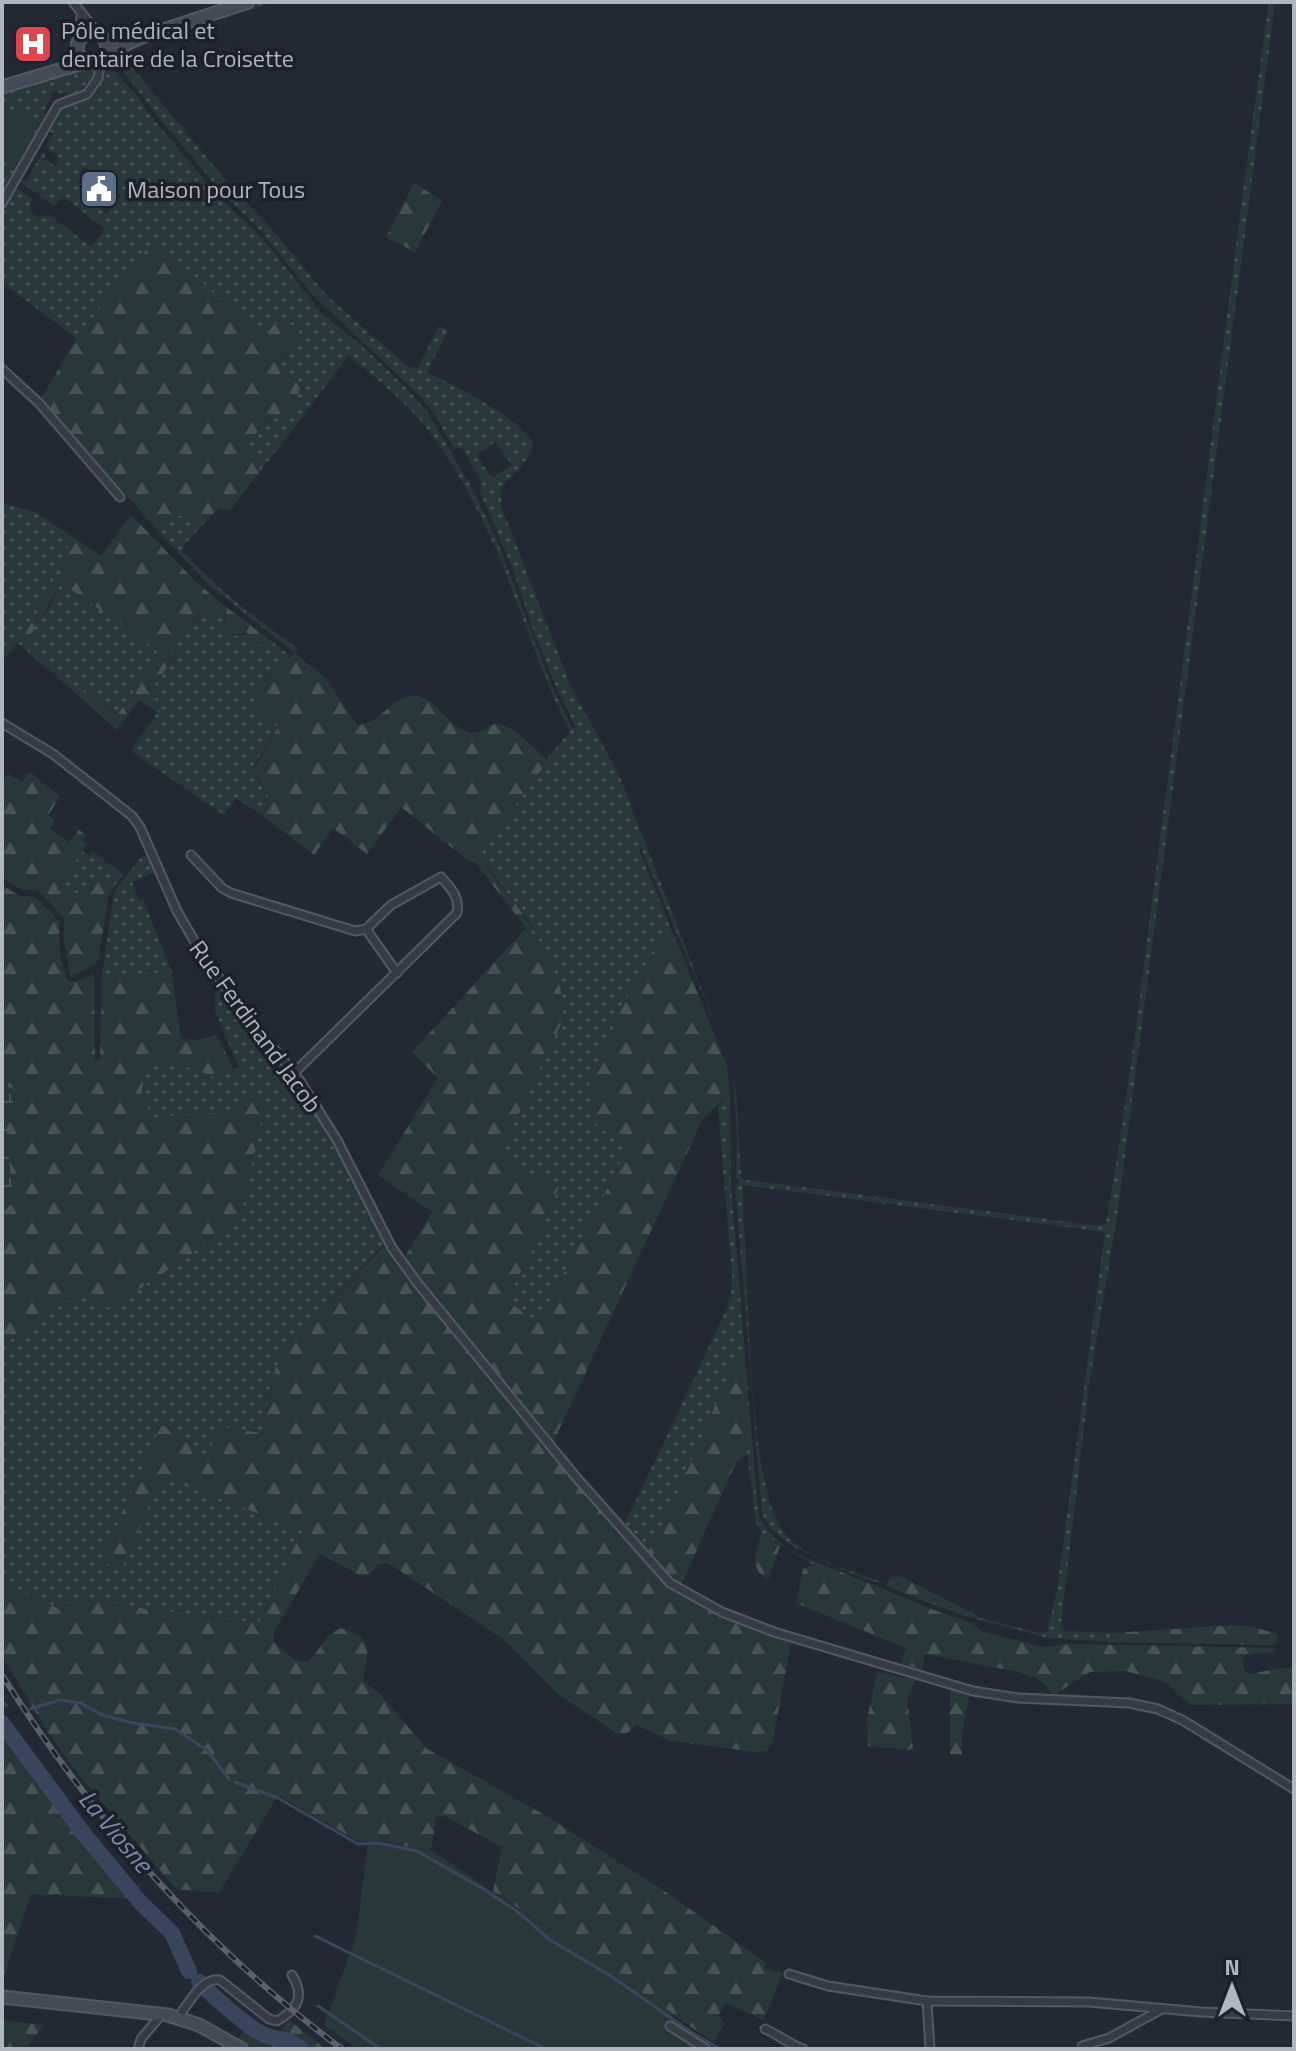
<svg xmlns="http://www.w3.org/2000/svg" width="1296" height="2051" font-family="'Titillium Web',sans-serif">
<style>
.grass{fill:url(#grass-dots);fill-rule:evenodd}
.forest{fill:url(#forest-firs)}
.wetland{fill:url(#wetland-marsh)}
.garden{fill:#28383a}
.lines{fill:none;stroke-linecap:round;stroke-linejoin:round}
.stream{stroke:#39455d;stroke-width:3}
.river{stroke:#39455d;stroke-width:16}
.street-casing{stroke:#535863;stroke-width:11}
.secondary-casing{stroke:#535863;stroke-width:15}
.street{stroke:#353b46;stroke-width:7}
.secondary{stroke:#444a58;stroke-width:11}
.rail-casing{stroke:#5a606e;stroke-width:6}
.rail{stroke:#1b202a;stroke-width:3;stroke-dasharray:9;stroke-linecap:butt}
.labels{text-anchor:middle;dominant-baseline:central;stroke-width:7;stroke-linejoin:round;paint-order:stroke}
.poi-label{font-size:24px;fill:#b0b5c2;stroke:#1b202a;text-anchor:start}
.street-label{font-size:24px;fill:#b0b5c2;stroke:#1b202a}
.water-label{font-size:26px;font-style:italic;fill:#7b8aa8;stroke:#1b202a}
</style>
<defs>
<pattern id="grass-dots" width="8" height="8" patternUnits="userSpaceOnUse" patternTransform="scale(2)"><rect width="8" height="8" fill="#28383a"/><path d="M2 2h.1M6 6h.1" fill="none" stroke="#455355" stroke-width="1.8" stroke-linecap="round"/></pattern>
<pattern id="forest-firs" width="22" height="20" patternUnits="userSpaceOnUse" patternTransform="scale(2)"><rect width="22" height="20" fill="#28383a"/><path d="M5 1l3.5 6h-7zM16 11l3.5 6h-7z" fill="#455355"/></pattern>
<pattern id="wetland-marsh" width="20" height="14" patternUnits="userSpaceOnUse" patternTransform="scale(2)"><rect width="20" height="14" fill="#28383a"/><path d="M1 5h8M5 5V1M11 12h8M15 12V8" fill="none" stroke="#455355"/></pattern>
</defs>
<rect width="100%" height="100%" fill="#222935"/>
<g class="grass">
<path d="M 262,2 L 274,2 L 135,48 L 126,54 L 125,59 L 228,183 L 277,235 L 326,295 L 407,366 L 418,368 L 439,326 L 448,330 L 427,372 C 458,388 513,414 533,442 C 531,461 513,474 501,488 L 501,506 L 571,687 L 619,775 L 714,1021 L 639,843 L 640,852 L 674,937 L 661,938 L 623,1004 L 589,1084 L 593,1121 L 627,1150 L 539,1323 L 506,1300 L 533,1249 L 559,1187 L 532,1175 L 500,1154 L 561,989 L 529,921 L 485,863 L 482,851 L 545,765 L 546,760 L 570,731 C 547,687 532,641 514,595 C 494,538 465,480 429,431 C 407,402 376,379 349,355 L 259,473 L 260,465 L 245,447 C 253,432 265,416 283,418 L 300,389 L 299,382 L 279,370 L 279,364 L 300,335 L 278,321 L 265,334 L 257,333 L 155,240 L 77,339 L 2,282 L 2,212 L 14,190 L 18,189 L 33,200 L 29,205 L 31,208 L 30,211 L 39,218 L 42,215 L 45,218 L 48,214 L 91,247 L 105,229 L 63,196 L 54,206 L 18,180 L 26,181 L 43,152 L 45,154 L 44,159 L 55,166 L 60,158 L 46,146 L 54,133 L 47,131 L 60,107 C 88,100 100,91 106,62 L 138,97 L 149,114 L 216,194 L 269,246 L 321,313 L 361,345 L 409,391 L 428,413 L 473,490 L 497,541 L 552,687 L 572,728 L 576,727 L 558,691 L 535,635 L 513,569 L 480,492 L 481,481 L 463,449 L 453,447 L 434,413 L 419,395 L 312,294 L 261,231 L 220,190 L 156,114 L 112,56 L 122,48 ZM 85,166 L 121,195 L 107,214 L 93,204 L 97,198 L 77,183 L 81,177 L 79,174 ZM 495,442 L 512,465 L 492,478 L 476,455 Z"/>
<path d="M 1269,2 L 1275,2 L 1117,1216 L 1089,1384 L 1061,1624 L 1062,1629 L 1067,1631 L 1113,1633 L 1112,1642 L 1048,1638 L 959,1614 L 962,1608 L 981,1618 L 1039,1633 L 1047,1632 L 1057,1591 L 1105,1232 L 743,1185 C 742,1209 745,1234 746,1258 C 748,1315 751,1492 784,1533 C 807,1561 854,1571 886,1584 C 867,1582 805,1554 787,1542 C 777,1535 767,1524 762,1513 L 736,1194 L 735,1187 L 740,1183 L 736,1176 L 737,1137 L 733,1074 L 737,1101 L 741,1179 L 1099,1226 L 1106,1224 C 1129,1094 1144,962 1161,831 C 1198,555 1230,278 1269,2 Z"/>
<path d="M 80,67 L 94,67 C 90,88 74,99 54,91 L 43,112 L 49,116 L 8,186 L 2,183 L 2,89 Z"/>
<path d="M 2,503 L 35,512 L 73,537 L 42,604 L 20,639 L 49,609 L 60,586 L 69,588 L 155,649 L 158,654 L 155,661 L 118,714 L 74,688 L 72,690 L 18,643 L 5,657 L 2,655 Z"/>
<path d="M 185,515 L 195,523 L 205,522 L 184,545 L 183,552 C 217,590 257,619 298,649 L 295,653 L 208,584 L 159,532 L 174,516 Z"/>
<path d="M 223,605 L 227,608 L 224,620 L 226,632 L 234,636 L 250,633 L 260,645 L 278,646 L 290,656 L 263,678 L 255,701 L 261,715 L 279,726 L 253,766 C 255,788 278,791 266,818 L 236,798 L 224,815 L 131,751 L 163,705 L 147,695 L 176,655 L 167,648 L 201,612 L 211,621 Z"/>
<path d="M 82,851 L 89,856 L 93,851 L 123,875 L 113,888 L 100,879 L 85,899 L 69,899 L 57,888 Z"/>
<path d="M 142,856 L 147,857 L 154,872 L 132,882 L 139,900 L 143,899 L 172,972 L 102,976 L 114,892 Z"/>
<path d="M 215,979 L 297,1082 L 341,1157 L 385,1243 L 304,1326 L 271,1386 L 262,1432 C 243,1436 238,1423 218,1432 L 207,1459 L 161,1425 L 121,1570 L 161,1477 L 303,1530 L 259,1623 L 146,1609 L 83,1597 L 57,1608 L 15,1587 L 2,1569 L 2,1346 L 84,1290 L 257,1141 L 264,1108 L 257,1093 L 229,1112 L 153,1118 L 140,1092 L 150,1063 L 172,1062 L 218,1078 L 239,1068 L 215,1010 Z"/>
<path d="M 730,1092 L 731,1186 L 758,1513 C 767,1538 794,1555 819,1563 L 812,1564 L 762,1533 L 756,1522 L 747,1454 L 750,1430 L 744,1359 L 736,1359 L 656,1542 L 647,1554 L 620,1522 L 625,1521 L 635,1503 L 725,1313 L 731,1295 L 732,1275 L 718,1107 Z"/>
</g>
<g class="forest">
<path d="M 414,183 L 442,201 L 415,252 L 386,237 Z"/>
<path d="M 155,239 L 257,333 L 265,334 L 278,321 L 285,320 L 299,329 L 300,335 L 279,363 L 279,370 L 299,382 L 300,389 L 288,416 L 267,420 L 245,447 L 260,465 L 259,473 L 229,511 L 219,508 L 205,522 L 195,523 L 185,515 L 174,516 L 159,532 L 41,398 L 84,327 Z"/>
<path d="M 131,515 L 195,581 L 223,605 L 211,621 L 200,612 L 168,647 L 176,654 L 148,695 L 163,705 L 158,713 L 139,700 L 117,730 L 72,690 L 79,688 L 115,714 L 118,714 L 155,661 L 158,654 L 155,649 L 69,588 L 60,586 L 25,644 L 19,639 L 42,604 L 73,537 L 101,556 Z"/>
<path d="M 227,608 L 278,646 L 260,645 L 246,632 L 229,636 L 224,627 Z"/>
<path d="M 295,653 L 327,680 L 357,725 C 378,726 391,698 411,696 C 434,693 447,727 468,732 C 481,736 485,725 497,724 C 508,722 539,751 546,760 L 545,765 L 482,851 C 483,868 501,885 511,898 C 533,926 572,988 562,1022 L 500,1154 L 532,1175 L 559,1187 L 533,1249 L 506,1300 L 538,1322 L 627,1151 L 593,1121 L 589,1084 L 623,1004 L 661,937 L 675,937 L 727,1066 L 730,1092 C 721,1103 712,1109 703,1118 L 553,1443 L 547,1448 L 644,1556 L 656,1541 L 736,1358 L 744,1358 L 750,1430 L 747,1454 L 736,1462 L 679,1590 L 680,1594 L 710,1611 L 783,1638 L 791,1644 L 772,1743 L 767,1751 L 757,1752 L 671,1741 L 637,1725 L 627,1733 L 616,1733 L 558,1694 L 506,1641 L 388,1563 L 377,1565 L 369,1575 L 361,1576 L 320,1554 L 274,1632 L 274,1642 L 295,1660 L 309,1662 L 329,1635 L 341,1628 C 377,1639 367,1651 363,1681 L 380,1694 L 427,1749 L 543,1814 L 666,1892 L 766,1963 L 765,1968 L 782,1973 L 764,2020 L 726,2003 L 719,2015 L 725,2024 L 713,2042 L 493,1891 L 502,1848 L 500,1846 L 445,1816 L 436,1817 L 431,1850 L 422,1851 L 387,1841 L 358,1841 L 278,1795 L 219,1893 L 176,1889 L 78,1774 L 49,1734 L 2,1656 L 2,1569 L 15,1587 L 57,1608 L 83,1597 L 146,1609 L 259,1623 L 302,1530 L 161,1477 L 121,1571 L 101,1561 L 161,1424 L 207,1458 C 210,1451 213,1440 217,1433 C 226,1420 248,1435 262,1432 L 276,1367 L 290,1343 L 304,1326 L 393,1237 L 405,1257 L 432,1212 L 378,1175 L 438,1078 L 412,1052 L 526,928 L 474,861 L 470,862 L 401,807 L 367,854 L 333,828 L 314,855 L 266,818 C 275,798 263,787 253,770 L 279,726 C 273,720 263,718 258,711 C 241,688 280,665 295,653 Z"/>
<path d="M 30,772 L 60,797 L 48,815 L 55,820 L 49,829 L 69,842 L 79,830 L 86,835 L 82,840 L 87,844 L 57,889 L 69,899 L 74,891 L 85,899 L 100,879 L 113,888 L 109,894 L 98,962 L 72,977 L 70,975 L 64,939 L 64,918 L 37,889 C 22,893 14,886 2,877 L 2,784 L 8,774 L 22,782 Z"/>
<path d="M 2,885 L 20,896 L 34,897 L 51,912 L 59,923 L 60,955 L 67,980 L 75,982 L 94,974 L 95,1060 L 100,1059 L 102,976 L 172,972 L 181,1039 L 197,1040 L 217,1035 L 234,1070 L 218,1078 L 173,1062 L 150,1063 L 141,1092 L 153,1118 L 229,1112 L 257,1093 L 264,1108 L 240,1221 L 110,1309 L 84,1290 L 2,1346 Z"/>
<path d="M 762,1533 L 780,1546 L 768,1580 C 748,1568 756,1553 762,1533 Z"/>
<path d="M 819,1563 L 934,1610 L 973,1624 L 983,1632 L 1043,1647 L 1069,1644 L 1275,1648 L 1275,1652 L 1246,1655 L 1242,1659 L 1245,1672 L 1250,1674 L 1281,1668 L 1294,1668 L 1294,1704 L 1191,1705 L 1164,1681 L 1126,1671 L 1090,1672 L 1054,1695 L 1038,1678 L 1014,1671 L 925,1654 L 922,1670 L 901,1663 L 906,1648 L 796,1603 L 803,1569 Z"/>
<path d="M 900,1576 L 962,1608 L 959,1614 L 886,1586 L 891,1577 Z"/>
<path d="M 1233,1625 L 1254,1627 L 1277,1634 L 1276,1645 L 1112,1642 L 1113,1633 Z"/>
<path d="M 882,1672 L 915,1680 L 907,1700 L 913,1748 L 909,1750 L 868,1746 L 867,1719 L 877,1674 Z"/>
<path d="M 950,1690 L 964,1692 L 969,1697 L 962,1732 L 962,1755 L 950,1754 Z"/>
<path d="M 2,1723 L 135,1899 L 31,1894 L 2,1981 Z"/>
<path d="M 2,2020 L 44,2025 L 25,2049 L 2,2049 Z"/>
<path d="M 289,2020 L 326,2049 L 309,2049 L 291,2035 L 287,2044 L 294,2049 L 255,2049 L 238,2039 L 246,2025 L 271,2035 L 281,2030 Z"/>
</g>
<path class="wetland" d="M 2,1084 L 18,1091 L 6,1120 L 13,1202 L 2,1214 Z"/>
<g class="garden">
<path d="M 2,105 L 38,123 L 17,165 L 2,157 Z"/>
<path d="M 368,1841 C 389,1841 410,1852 431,1850 L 672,2013 L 676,2036 L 699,2049 L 357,2049 L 324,2025 L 356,1937 Z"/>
</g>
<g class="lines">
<g class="stream">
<path d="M 2,1702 L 6,1705"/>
<path d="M 30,1709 L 60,1700 L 81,1703 L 100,1714 L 128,1722 L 175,1729 L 207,1750 L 229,1779"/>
<path d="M 235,1782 L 278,1798 L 358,1844 L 379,1843 L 417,1851 L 485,1890 L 519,1913 L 550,1940 L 611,1976 L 691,2032 L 720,2049"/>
<path d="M 315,1936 L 546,2049"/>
<path d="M 318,2006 L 381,2049"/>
</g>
<g class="river">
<path d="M 2,1723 L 84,1834 L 140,1902 L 172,1933 L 189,1971"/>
<path d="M 199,1982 C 213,1996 248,2028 265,2035 C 281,2042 286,2036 301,2049"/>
</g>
<defs>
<g id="street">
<path d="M 73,2 L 99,35"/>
<path d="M 80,39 L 81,16"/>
<path d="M 2,203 L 58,105 L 87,94 L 98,78 L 101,60"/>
<path d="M 2,369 L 39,403 L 120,497"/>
<path d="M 2,723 L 53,754 L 132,816 L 140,827 L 177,911 L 200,951 L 234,999 L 300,1081 L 337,1140 L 392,1248 L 419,1285 L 576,1477 L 670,1583 L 722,1612 L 774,1632 L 973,1691 L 1018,1698 L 1129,1703 L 1158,1709 L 1184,1721 L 1294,1789"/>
<path d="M 191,855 L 222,888 L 231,893 L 355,931 L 366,929 L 391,905 L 441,877 C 451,889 460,896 457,913 L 294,1073"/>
<path d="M 366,929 L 397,973"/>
<path d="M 789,1974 L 828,1986 L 927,2001 L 1089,2002 L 1201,2012 L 1294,2016"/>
<path d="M 927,2001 L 930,2049"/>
<path d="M 178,2017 C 189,2004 201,1977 220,1980 L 269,2019 L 277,2021 C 298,2009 305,1996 292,1975"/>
<path d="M 670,2026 L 706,2049"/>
<path d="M 765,2029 C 779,2035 789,2044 803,2049"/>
<path d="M 1082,2046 L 1109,2038 L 1162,2009"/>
<path d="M 138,2049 L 141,2039 L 162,2014"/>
</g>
<g id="secondary">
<circle cx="92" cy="48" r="15"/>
<path d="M 106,54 L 139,38 L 248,2"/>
<path d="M 2,87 L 86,62"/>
<path d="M 2,1997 L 168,2015 L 199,2025 L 242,2049"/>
</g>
</defs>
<use href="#street" class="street-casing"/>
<use href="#secondary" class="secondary-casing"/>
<use href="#street" class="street"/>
<use href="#secondary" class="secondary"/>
<defs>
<path id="rail" d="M 2,1675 C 93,1819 205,1947 342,2049"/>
</defs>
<use href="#rail" class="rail-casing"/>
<use href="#rail" class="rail"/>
</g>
<defs>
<symbol id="hospital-square" viewBox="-11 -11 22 22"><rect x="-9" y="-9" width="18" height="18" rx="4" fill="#e0444e" stroke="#1b202a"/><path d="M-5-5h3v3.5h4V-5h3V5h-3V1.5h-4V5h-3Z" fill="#fff"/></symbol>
<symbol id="civic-square" viewBox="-11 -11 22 22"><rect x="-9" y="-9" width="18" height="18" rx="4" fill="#5c6f8a" stroke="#1b202a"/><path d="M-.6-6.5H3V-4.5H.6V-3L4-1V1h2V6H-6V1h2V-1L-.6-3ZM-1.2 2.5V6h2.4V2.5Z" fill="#fff"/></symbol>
</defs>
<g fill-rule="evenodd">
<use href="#hospital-square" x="11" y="22" width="44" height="44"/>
<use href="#civic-square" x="77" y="167" width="44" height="44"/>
</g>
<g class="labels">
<g class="poi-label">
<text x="61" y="30">Pôle médical et<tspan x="61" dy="28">dentaire de la Croisette</tspan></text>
<text x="127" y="189">Maison pour Tous</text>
</g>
<g class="street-label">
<text transform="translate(256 1026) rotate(54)">Rue Ferdinand Jacob</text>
</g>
<g class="water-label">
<text transform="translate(116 1831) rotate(50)">La Viosne</text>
</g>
</g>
<rect width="1296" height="2051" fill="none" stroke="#b0b5c2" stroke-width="8"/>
<g transform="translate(1232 1987)" stroke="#1b202a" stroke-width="6" paint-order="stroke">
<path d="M0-6L14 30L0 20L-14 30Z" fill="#b0b5c2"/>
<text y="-12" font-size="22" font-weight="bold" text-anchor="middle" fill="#b0b5c2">N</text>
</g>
</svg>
